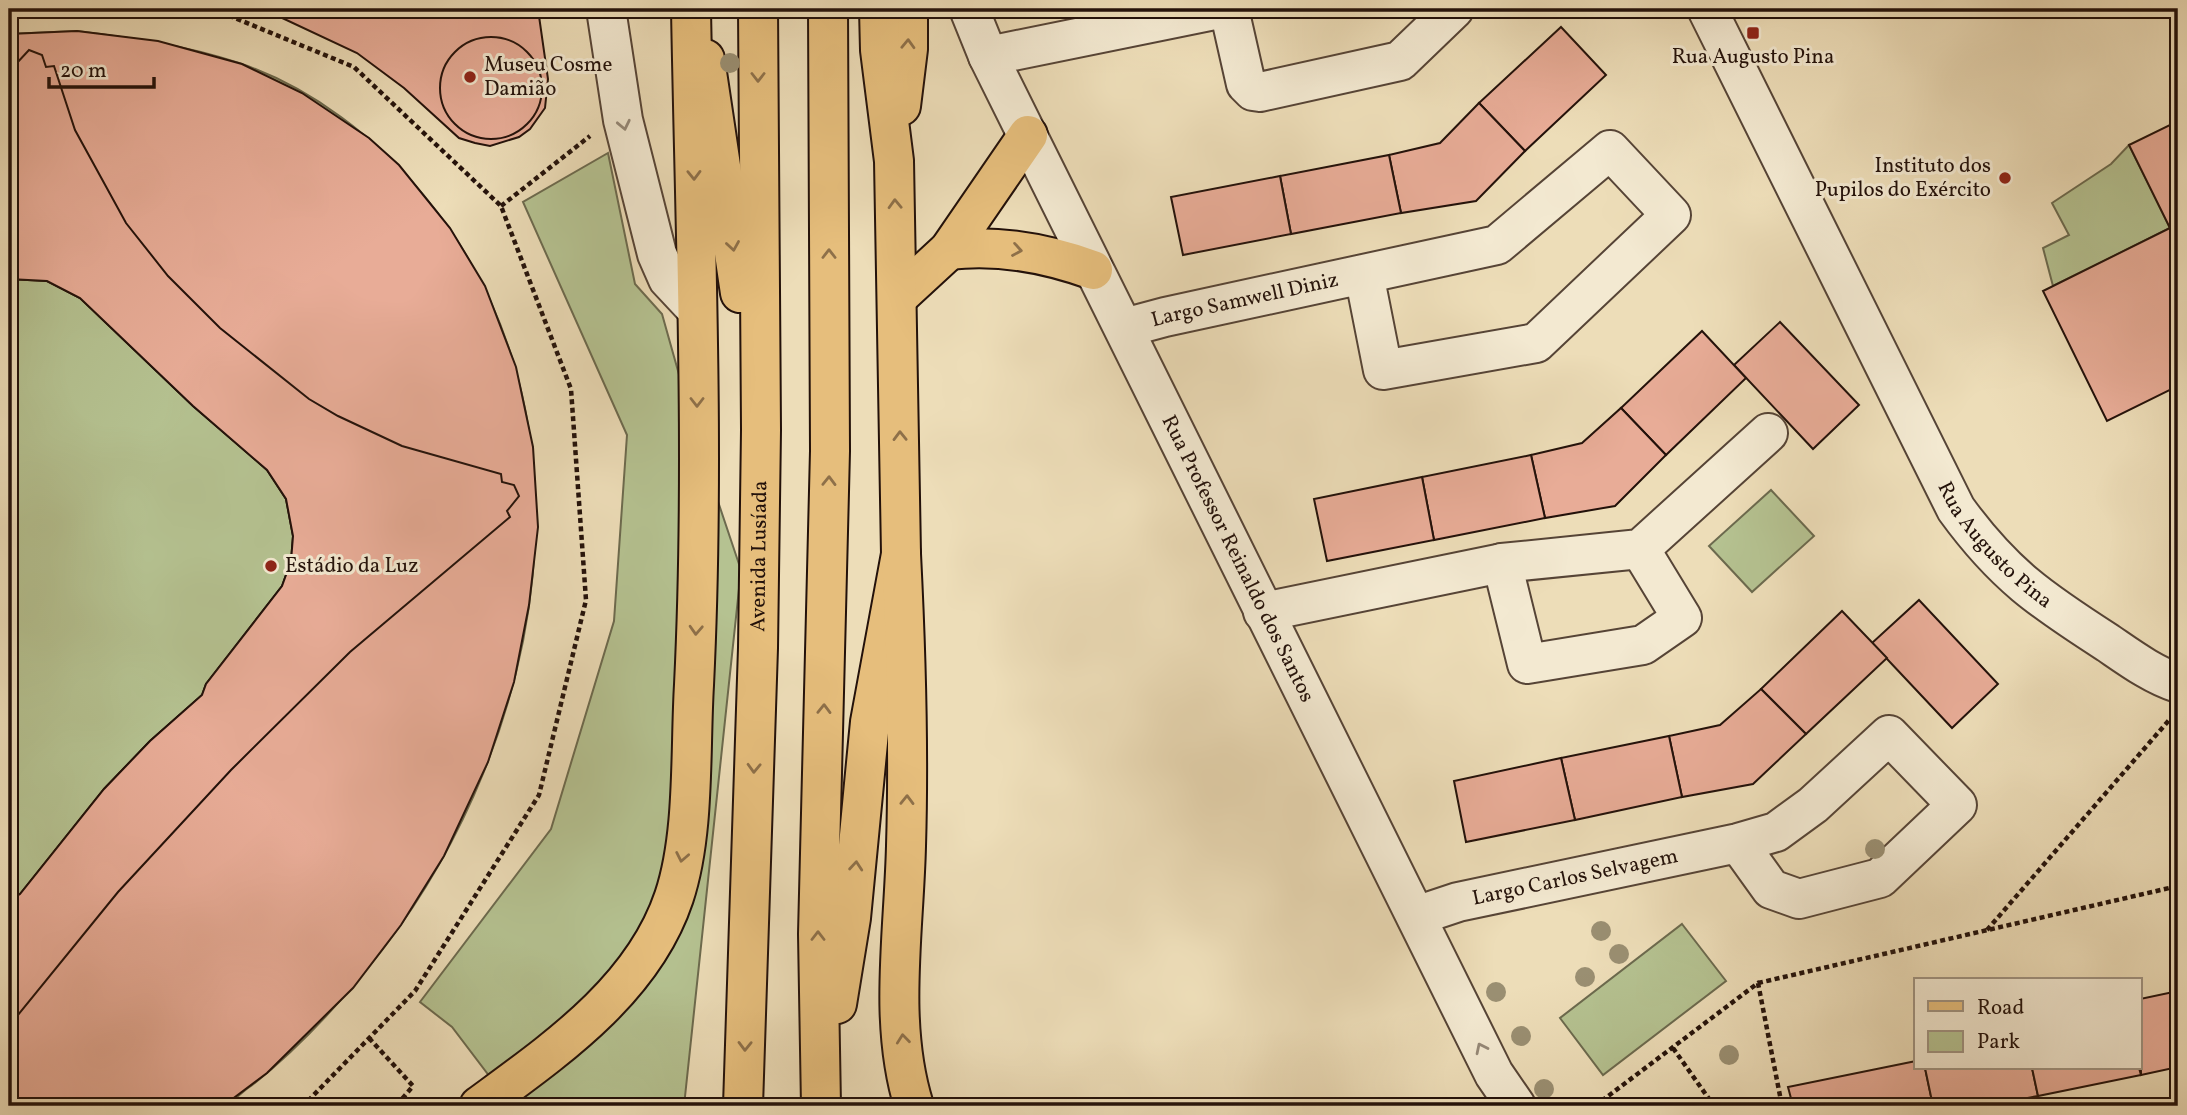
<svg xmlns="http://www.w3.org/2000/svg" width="2187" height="1115" font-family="Vollkorn,serif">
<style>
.green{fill:#b5c291;stroke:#6c6a4e;stroke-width:2}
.building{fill:#e8ac97;stroke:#23110a;stroke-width:2}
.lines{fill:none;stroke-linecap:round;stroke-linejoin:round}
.minor-casing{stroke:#564436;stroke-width:42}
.major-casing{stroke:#23110a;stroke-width:42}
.highway-casing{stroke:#23110a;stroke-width:42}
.path{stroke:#23110a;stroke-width:4.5;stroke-dasharray:5 3.5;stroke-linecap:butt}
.minor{stroke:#f3e9d1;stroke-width:38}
.major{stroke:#e6be7c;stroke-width:38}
.highway{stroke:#e6be7c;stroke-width:38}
.tree{fill:#9a8f72}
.oneway{stroke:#8e7049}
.oneway2{stroke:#958877}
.poi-dot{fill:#8f2418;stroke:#f3e9d1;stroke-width:2.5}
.labels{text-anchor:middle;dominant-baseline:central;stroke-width:6;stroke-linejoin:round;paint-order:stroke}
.poi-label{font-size:21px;fill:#23110a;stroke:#f3e9d1;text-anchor:start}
.street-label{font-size:21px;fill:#23110a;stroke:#f3e9d1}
</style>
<rect width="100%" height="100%" fill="#edddb8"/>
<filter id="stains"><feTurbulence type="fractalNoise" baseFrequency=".00286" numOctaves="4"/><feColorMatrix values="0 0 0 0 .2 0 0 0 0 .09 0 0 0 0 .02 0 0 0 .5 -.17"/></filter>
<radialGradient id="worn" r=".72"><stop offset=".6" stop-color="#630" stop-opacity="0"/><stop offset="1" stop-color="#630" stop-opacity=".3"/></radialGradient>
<g class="green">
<path d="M 77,31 C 132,38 186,45 239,63 C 311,87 378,139 425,197 C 606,416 545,737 383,949 C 344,999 301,1047 251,1086 C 243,1091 233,1102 224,1106 C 211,1111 189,1106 175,1106 C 119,1106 64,1106 9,1106 L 9,34 Z"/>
<path d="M 2129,145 L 2170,228 L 2053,286 L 2043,248 L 2069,235 L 2052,203 L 2111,164 Z"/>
<path d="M 608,153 L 635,284 L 662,314 L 698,442 L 741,570 L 684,1106 L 512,1106 L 452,1027 L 420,1002 L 551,829 L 614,621 L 627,435 L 523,202 Z"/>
<path d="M 1771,490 L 1814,536 L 1752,592 L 1709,546 Z"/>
<path d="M 1682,924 L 1726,981 L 1603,1075 L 1560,1018 Z"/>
</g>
<g class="building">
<path d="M 263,9 L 538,9 L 548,79 L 545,108 L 530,129 L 519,137 L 490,146 L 475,143 L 459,138 L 404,88 L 357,53 Z"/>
<path d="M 1561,27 L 1606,75 L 1525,151 L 1479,103 Z"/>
<path d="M 77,31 L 158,41 L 242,64 L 302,93 L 369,138 L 399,165 L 450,228 L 485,286 L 516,367 L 533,447 L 538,527 L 529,605 L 514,682 L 488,762 L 444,856 L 401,925 L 353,988 L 267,1073 L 223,1106 L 9,1106 L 9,901 L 20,894 L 104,789 L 150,741 L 202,695 L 206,684 L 282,586 L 291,561 L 293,536 L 286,499 L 267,470 L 193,406 L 80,298 L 47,281 L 9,279 L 9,34 Z"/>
<circle cx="491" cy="88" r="51"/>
<path d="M 29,50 L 42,55 L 46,67 L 54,66 L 75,130 L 126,223 L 168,276 L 220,328 L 309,399 L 338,416 L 402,446 L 501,474 L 502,482 L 514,485 L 519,496 L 507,511 L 510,517 L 350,652 L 231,770 L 118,892 L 9,1026 L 9,901 L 20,894 L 104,789 L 150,741 L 202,695 L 206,684 L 282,586 L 291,561 L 293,536 L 286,499 L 267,470 L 193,406 L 80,298 L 47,281 L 9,279 L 9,64 L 16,64 Z"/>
<path d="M 1479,103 L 1525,151 L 1476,201 L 1401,213 L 1389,155 L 1440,143 Z"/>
<path d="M 2178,121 L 2178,386 L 2107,421 L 2043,291 L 2170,228 L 2129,145 Z"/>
<path d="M 1389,155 L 1401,213 L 1291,234 L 1280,176 Z"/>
<path d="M 1280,176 L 1291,234 L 1183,255 L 1171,197 Z"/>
<path d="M 1780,322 L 1859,405 L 1813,449 L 1734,365 Z"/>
<path d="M 1702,331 L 1746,378 L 1666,455 L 1621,408 Z"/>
<path d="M 1621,408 L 1666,455 L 1615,506 L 1545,518 L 1531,455 L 1582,443 Z"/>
<path d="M 1531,455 L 1545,518 L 1434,540 L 1422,477 Z"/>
<path d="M 1422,477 L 1434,540 L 1327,561 L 1314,499 Z"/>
<path d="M 1919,600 L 1998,684 L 1952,728 L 1872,643 Z"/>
<path d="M 1842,611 L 1887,658 L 1806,734 L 1761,689 Z"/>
<path d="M 1761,689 L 1806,734 L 1753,784 L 1682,797 L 1669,736 L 1720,725 Z"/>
<path d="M 1669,736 L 1682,797 L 1575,820 L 1561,758 Z"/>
<path d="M 1561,758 L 1575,820 L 1466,842 L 1454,781 Z"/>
<path d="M 2178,991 L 2178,1067 L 2141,1075 L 2140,999 Z"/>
<path d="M 1916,1061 L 1916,1068 L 1925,1068 L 1933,1106 L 1793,1106 L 1788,1087 Z"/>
<path d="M 1925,1068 L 2032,1068 L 2038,1096 L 1985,1106 L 1933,1106 Z"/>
<path d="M 2032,1068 L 2139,1068 L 2141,1075 L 2038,1096 Z"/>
</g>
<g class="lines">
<defs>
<g id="minor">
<path d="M 606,9 L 623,120 L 657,254 L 668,279 L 697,310"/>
<path id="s1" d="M 969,9 L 988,56 L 1494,1074 L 1516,1106"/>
<path d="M 1229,9 L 1246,84 L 1253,91 L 1260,92 L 1400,61 L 1454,9"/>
<path id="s2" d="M 1707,9 L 1956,509 C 2004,575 2041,600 2108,643 C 2130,658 2153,675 2178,683"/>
<path d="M 988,56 L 1220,9"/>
<path id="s3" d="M 1124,328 L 1165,317 L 1497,245 L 1610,150 L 1671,215 L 1536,343 L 1383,370 L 1364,274"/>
<path d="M 1502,563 L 1527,664 L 1643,645 L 1682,618 L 1640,549"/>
<path d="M 1263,612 L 1502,563 L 1640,549 L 1768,433"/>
<path id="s4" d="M 1416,916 L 1458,902 L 1738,843 L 1776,832 L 1813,805 L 1889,735 L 1957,805 L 1880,878 L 1799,899 L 1771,889 L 1738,843"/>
</g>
<g id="major">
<path d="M 705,59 L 740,293"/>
<path d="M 901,106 L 908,49 L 908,9"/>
<path d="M 949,250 C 999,244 1046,253 1093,270"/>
<path d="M 898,297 L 949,250 L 1028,135"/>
<path d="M 837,1004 L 851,918 L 870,722 L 901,554 L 894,161 L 880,50 L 879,9"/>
<path id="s5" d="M 743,1106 L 758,648 L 761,430 L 758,9"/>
<path d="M 821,1106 L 818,934 L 830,451 L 828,9"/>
</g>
<g id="highway">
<path d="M 901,554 C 906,652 909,748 906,846 C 904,932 888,1023 914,1106"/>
<path d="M 479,1106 C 555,1050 643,990 674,897 C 695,834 690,751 694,685 C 705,460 695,234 691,9"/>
</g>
</defs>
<use href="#minor" class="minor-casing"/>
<use href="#major" class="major-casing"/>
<use href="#highway" class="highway-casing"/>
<g class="path">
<path d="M 213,9 L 354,67 L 501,206 L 571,389 L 586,600 L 539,795 L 415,991 L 303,1106"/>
<path d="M 501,206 L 590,136"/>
<path d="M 1987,930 L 2170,719"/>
<path d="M 1758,983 L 2178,886"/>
<path d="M 369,1038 L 413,1086 L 396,1106"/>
<path d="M 1673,1048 L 1714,1106"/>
<path d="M 1595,1106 L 1758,983 L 1782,1106"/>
</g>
<use href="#minor" class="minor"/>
<use href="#major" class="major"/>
<use href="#highway" class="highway"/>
</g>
<g class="tree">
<circle cx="730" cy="63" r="10"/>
<circle cx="1875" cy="849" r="10"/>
<circle cx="1601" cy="931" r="10"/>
<circle cx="1619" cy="954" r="10"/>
<circle cx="1585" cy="977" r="10"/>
<circle cx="1496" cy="992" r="10"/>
<circle cx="1521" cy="1036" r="10"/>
<circle cx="1729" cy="1055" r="10"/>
<circle cx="1544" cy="1089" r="10"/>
</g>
<defs><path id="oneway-chevron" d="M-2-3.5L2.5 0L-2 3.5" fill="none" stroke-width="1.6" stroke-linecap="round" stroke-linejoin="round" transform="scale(1.75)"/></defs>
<g class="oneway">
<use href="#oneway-chevron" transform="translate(908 44) rotate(-88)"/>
<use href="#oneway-chevron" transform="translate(758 77) rotate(90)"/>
<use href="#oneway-chevron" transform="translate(694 175) rotate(89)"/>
<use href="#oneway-chevron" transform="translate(895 204) rotate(-92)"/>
<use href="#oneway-chevron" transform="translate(733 246) rotate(81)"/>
<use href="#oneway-chevron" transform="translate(1017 250) rotate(10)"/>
<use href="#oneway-chevron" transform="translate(829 254) rotate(-90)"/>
<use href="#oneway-chevron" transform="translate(697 402) rotate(90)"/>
<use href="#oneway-chevron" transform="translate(900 436) rotate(-91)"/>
<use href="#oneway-chevron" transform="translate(829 481) rotate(-89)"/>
<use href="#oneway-chevron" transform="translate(696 630) rotate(93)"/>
<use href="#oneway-chevron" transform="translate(824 709) rotate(-89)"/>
<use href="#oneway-chevron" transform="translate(754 768) rotate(92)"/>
<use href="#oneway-chevron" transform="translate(907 800) rotate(-89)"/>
<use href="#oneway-chevron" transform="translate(682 857) rotate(101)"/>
<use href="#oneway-chevron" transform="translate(856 866) rotate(-85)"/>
<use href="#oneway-chevron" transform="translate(818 936) rotate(-90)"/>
<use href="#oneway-chevron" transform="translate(903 1039) rotate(-96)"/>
<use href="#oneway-chevron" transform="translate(745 1046) rotate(91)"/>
</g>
<g class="oneway2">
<use href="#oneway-chevron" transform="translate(624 125) rotate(78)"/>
<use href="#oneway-chevron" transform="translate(1481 1048) rotate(-116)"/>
</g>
<g class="poi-dot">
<rect x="1746" y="26" width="14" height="14" rx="3.5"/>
<circle cx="470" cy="77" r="7"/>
<circle cx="2005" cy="178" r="7"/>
<circle cx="271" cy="566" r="7"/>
</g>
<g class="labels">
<g class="poi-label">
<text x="1753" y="57" text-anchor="middle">Rua Augusto Pina</text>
<text x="484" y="65">Museu Cosme<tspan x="484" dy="24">Damião</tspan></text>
<text x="1991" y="166" text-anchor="end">Instituto dos<tspan x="1991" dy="24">Pupilos do Exército</tspan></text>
<text x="285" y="566">Estádio da Luz</text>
</g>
<g class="street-label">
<text stroke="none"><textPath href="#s3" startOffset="124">Largo Samwell Diniz</textPath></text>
<text stroke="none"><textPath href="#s2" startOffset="611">Rua Augusto Pina</textPath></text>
<text stroke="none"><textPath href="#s5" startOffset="550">Avenida Lusíada</textPath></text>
<text stroke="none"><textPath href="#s1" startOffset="612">Rua Professor Reinaldo dos Santos</textPath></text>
<text stroke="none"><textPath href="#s4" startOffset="164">Largo Carlos Selvagem</textPath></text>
</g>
</g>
<rect width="2187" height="1115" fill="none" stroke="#edddb8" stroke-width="35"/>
<rect x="10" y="10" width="2166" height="1094" fill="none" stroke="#23110a" stroke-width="3.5"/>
<rect x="18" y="18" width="2152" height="1080" fill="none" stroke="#23110a" stroke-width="2"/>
<rect x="1914" y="978" width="228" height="91" fill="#f3e9d1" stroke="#a09381" stroke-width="2"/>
<rect x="1928" y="1001" width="35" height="10" fill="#e6be7c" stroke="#a09381" stroke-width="2"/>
<text x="1977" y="1014" font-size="21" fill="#23110a">Road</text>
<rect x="1928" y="1031" width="35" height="21" fill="#b5c291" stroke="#a09381" stroke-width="2"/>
<text x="1977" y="1048" font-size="21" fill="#23110a">Park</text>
<path d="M49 77v10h105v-10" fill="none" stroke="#23110a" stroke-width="3.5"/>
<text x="60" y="77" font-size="21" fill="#23110a" stroke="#f3e9d1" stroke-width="5" paint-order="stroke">20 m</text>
<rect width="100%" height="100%" filter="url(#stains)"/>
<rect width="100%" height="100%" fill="url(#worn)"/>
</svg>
